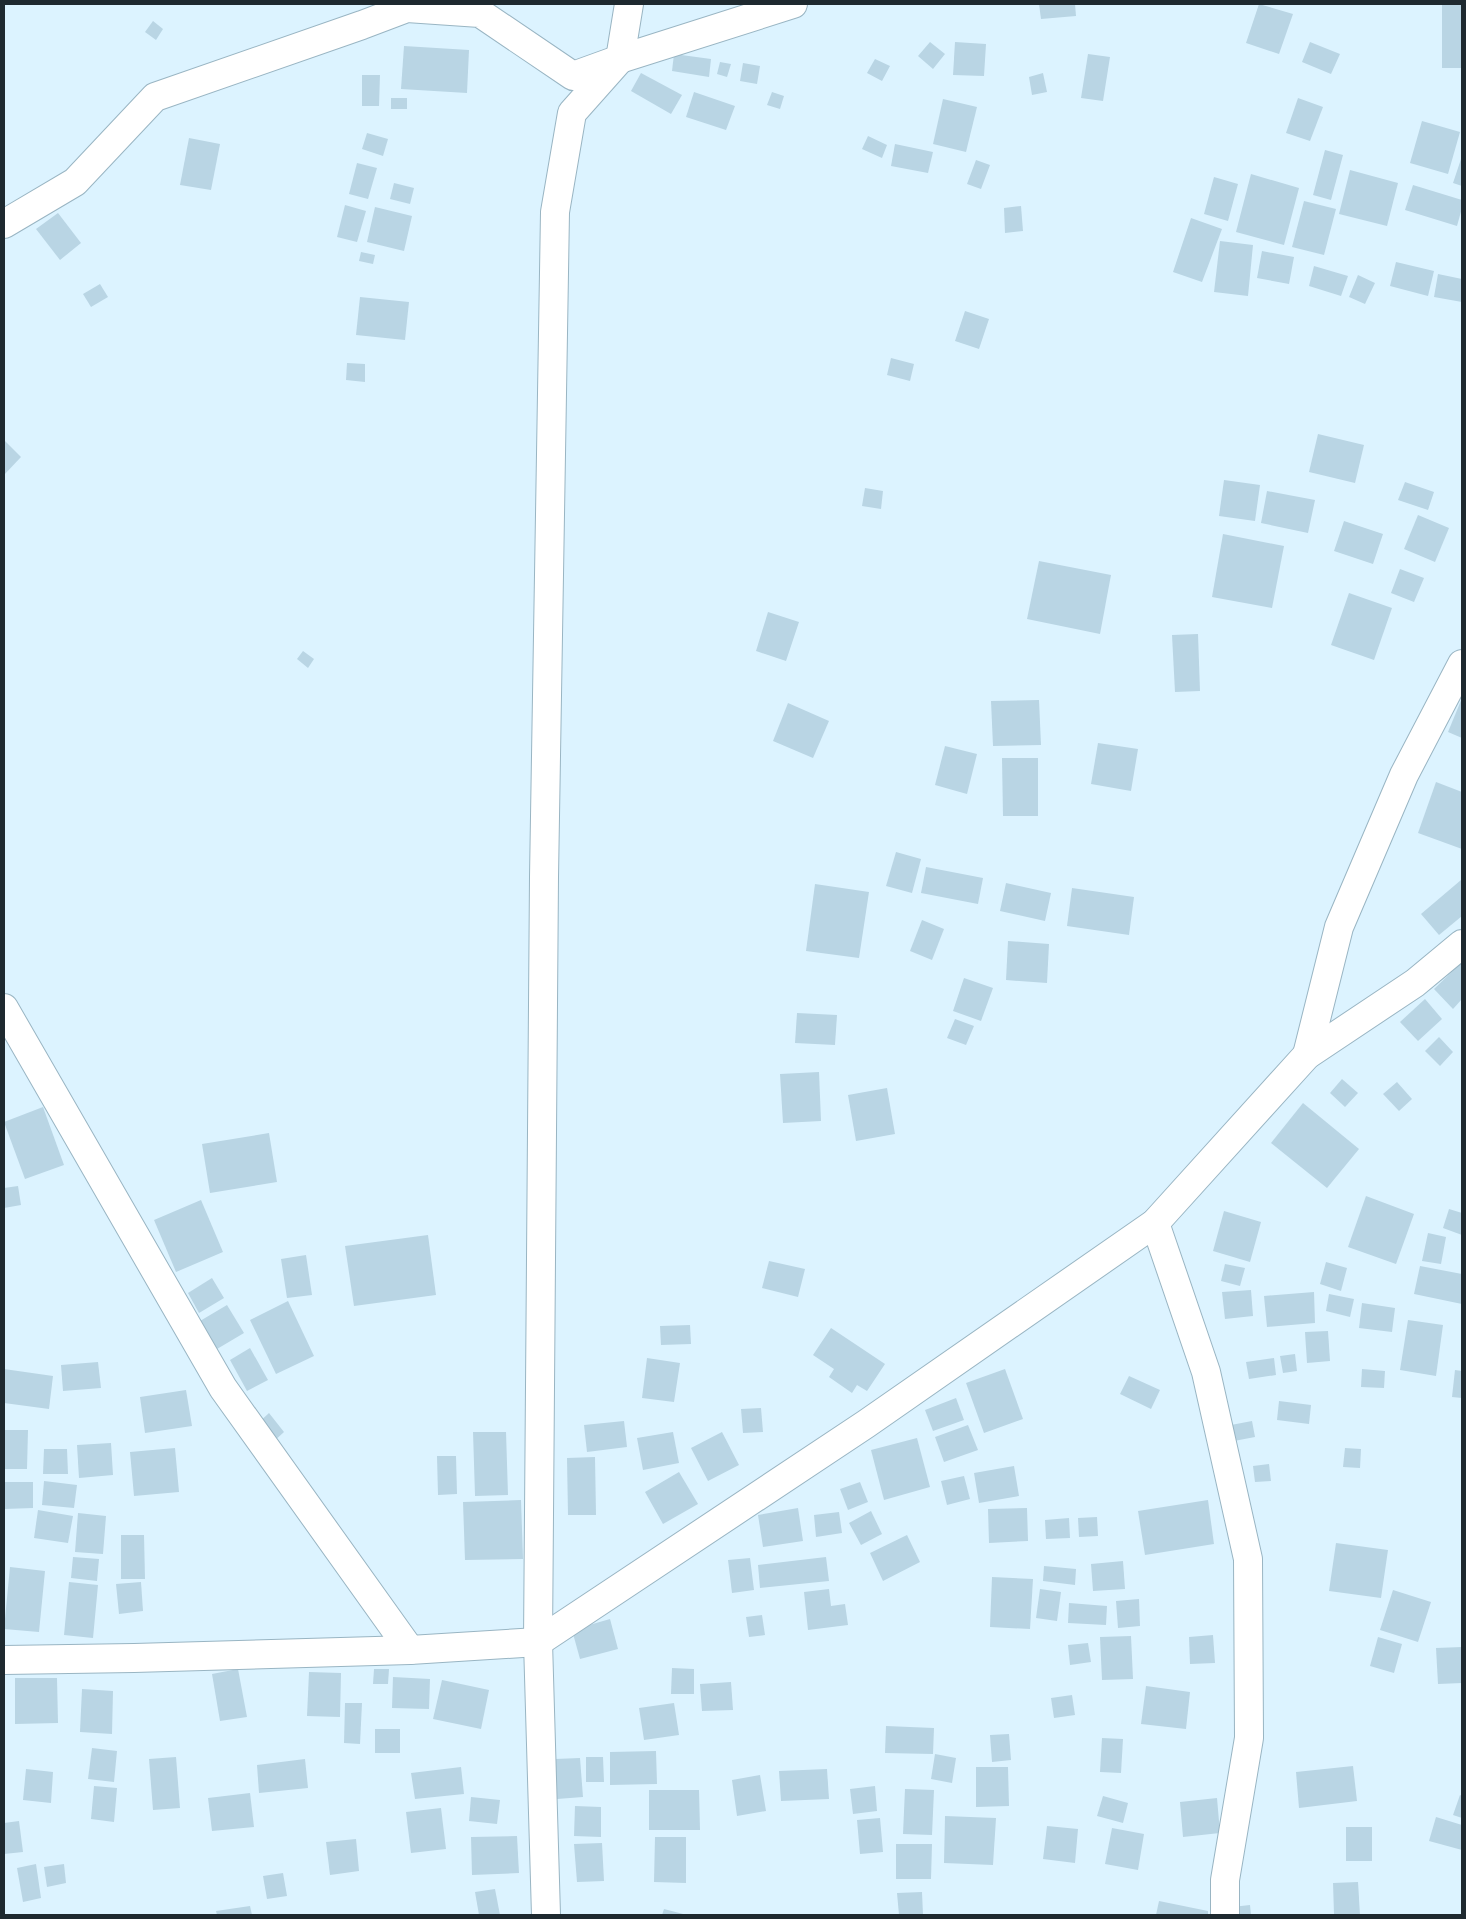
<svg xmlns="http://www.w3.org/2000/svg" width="1466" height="1919" font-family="Lato,sans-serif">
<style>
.building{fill:#b9d5e4}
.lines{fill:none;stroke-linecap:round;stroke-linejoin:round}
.street-casing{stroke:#99b5c3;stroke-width:30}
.street{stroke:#fff;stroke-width:28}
</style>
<rect width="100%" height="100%" fill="#dcf3ff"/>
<g class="building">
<path d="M 1039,4 L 1075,4 L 1076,16 L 1041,19 Z"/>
<path d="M 1259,4 L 1293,14 L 1279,54 L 1246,43 Z"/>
<rect x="1442" y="4" width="20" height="64"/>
<path d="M 153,21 L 163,29 L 156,40 L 145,32 Z"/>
<path d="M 930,42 L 945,54 L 933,69 L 918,56 Z"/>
<path d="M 955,42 L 986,44 L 984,76 L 953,75 Z"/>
<path d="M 1310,42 L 1340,54 L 1331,74 L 1302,62 Z"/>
<path d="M 404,46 L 469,50 L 467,93 L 401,89 Z"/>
<path d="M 674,54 L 711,59 L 709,77 L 672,71 Z"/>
<path d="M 1088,54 L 1110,57 L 1103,101 L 1081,98 Z"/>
<path d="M 875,59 L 890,66 L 882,81 L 867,73 Z"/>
<path d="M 720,62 L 731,64 L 727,77 L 717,74 Z"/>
<path d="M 743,63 L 760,66 L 757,84 L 740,81 Z"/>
<path d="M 641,73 L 682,95 L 671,114 L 631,91 Z"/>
<path d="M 1043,73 L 1047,92 L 1032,95 L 1029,77 Z"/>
<path d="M 362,75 L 380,75 L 379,106 L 362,106 Z"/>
<path d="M 694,92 L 735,106 L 726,130 L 686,117 Z"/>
<path d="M 772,92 L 784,96 L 780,109 L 767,105 Z"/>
<rect x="391" y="98" width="16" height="11"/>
<path d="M 1298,98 L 1323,107 L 1310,141 L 1286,133 Z"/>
<path d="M 943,99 L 977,107 L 966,152 L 933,144 Z"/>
<path d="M 1422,121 L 1460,132 L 1448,174 L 1410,163 Z"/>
<path d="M 367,133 L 388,139 L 383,156 L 362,149 Z"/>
<path d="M 868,136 L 887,145 L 882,158 L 862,149 Z"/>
<path d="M 189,138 L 220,144 L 211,190 L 180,185 Z"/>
<path d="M 895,144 L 933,152 L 928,173 L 891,166 Z"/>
<path d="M 1325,150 L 1343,155 L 1331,200 L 1313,195 Z"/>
<path d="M 1462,156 L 1462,186 L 1453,183 Z"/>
<path d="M 976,160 L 990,165 L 981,189 L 967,184 Z"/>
<path d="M 357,163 L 377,168 L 368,199 L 349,194 Z"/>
<path d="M 1350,170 L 1398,183 L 1387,226 L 1339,214 Z"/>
<path d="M 1251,174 L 1299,188 L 1284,245 L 1236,232 Z"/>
<path d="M 1214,177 L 1238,184 L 1228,221 L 1204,214 Z"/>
<path d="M 394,183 L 414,188 L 410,204 L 390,199 Z"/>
<path d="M 1413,185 L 1462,200 L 1462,208 L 1457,226 L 1405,210 Z"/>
<path d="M 1304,201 L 1336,209 L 1324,255 L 1292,247 Z"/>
<path d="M 345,205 L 366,211 L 357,242 L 337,237 Z"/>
<path d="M 1021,206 L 1023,231 L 1005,233 L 1004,208 Z"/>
<path d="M 375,207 L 412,216 L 404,251 L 367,242 Z"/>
<path d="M 58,213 L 81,243 L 60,260 L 36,229 Z"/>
<path d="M 1191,218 L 1222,229 L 1202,282 L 1173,272 Z"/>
<path d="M 1220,241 L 1253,245 L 1248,296 L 1214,292 Z"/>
<path d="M 1262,251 L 1294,257 L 1289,284 L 1257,278 Z"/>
<path d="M 361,252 L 375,255 L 373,264 L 359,261 Z"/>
<path d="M 1396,262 L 1434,271 L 1428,296 L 1390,286 Z"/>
<path d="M 1314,266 L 1348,276 L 1341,296 L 1309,286 Z"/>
<path d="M 1438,274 L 1462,279 L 1462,302 L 1434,297 Z"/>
<path d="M 1358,275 L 1375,283 L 1365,304 L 1349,297 Z"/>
<path d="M 100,284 L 108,297 L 91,307 L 83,294 Z"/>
<path d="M 360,297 L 409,302 L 405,340 L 356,335 Z"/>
<path d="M 965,311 L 989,319 L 979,349 L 955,341 Z"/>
<path d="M 891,358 L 914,364 L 910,381 L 887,375 Z"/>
<path d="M 347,363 L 365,364 L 365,382 L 346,380 Z"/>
<path d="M 1318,434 L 1364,445 L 1355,483 L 1309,472 Z"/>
<path d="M 4,440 L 21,457 L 4,475 Z"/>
<path d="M 1224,480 L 1260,485 L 1255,521 L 1219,516 Z"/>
<path d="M 1405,482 L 1434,492 L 1428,510 L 1398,500 Z"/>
<path d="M 865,488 L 883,491 L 881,509 L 862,506 Z"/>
<path d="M 1267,491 L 1315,500 L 1308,533 L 1261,523 Z"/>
<path d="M 1418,515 L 1449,528 L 1435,562 L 1404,549 Z"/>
<path d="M 1344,521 L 1383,534 L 1373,564 L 1334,551 Z"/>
<path d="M 1223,534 L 1284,546 L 1272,608 L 1212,597 Z"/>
<path d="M 1039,561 L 1111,575 L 1100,634 L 1027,619 Z"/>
<path d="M 1400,569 L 1424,578 L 1414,602 L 1391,593 Z"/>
<path d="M 1349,593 L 1392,608 L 1374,660 L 1331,645 Z"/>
<path d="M 768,612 L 799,622 L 786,661 L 756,651 Z"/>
<path d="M 1198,634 L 1200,691 L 1175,692 L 1172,635 Z"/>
<path d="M 303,651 L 314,659 L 308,668 L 297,659 Z"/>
<path d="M 1462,698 L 1462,738 L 1448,732 Z"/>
<path d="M 1039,700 L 1041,745 L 993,746 L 991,701 Z"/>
<path d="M 788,703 L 829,721 L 813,758 L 773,741 Z"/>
<path d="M 1098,743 L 1138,749 L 1131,791 L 1091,784 Z"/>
<path d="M 945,746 L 977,754 L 967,794 L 935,785 Z"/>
<path d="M 1002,758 L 1038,758 L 1038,816 L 1003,816 Z"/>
<path d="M 1436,782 L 1462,792 L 1462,849 L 1418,833 Z"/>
<path d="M 896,852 L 921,859 L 912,893 L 886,886 Z"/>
<path d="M 926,867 L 983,878 L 978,904 L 921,893 Z"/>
<path d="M 1461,880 L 1462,882 L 1462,916 L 1439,935 L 1421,914 Z"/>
<path d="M 1006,883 L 1051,893 L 1045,921 L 1000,911 Z"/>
<path d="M 815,884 L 869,892 L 859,958 L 806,951 Z"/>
<path d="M 1072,888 L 1134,897 L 1129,935 L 1067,926 Z"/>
<path d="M 922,920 L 944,929 L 932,960 L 910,951 Z"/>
<path d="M 1008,941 L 1049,944 L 1047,983 L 1006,980 Z"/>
<path d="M 1462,962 L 1462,999 L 1453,1009 L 1434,989 Z"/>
<path d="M 964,978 L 993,988 L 981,1021 L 953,1011 Z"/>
<path d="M 1425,999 L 1442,1019 L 1418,1041 L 1400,1022 Z"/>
<path d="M 797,1013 L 837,1015 L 835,1045 L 795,1043 Z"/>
<path d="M 955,1019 L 974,1026 L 966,1045 L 947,1038 Z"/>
<path d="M 1439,1037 L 1453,1052 L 1440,1066 L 1425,1051 Z"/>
<path d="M 819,1072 L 821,1121 L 783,1123 L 780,1074 Z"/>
<path d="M 1342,1079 L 1358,1093 L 1345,1107 L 1330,1093 Z"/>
<path d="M 1397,1082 L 1412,1099 L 1399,1111 L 1383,1094 Z"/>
<path d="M 887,1088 L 895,1134 L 856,1141 L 848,1095 Z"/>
<path d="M 1303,1103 L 1359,1149 L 1327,1188 L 1271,1143 Z"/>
<path d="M 43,1107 L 64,1165 L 25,1179 L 4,1122 Z"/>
<path d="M 269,1133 L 277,1182 L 210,1193 L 202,1144 Z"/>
<path d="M 18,1186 L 21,1205 L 4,1208 L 4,1188 Z"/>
<path d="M 1366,1196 L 1414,1214 L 1396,1264 L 1348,1247 Z"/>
<path d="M 201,1200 L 223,1252 L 176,1272 L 154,1220 Z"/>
<path d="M 1449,1209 L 1462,1213 L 1462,1235 L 1443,1228 Z"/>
<path d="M 1224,1211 L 1261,1222 L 1250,1262 L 1213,1251 Z"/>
<path d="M 1428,1233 L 1446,1237 L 1441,1264 L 1422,1261 Z"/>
<path d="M 428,1235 L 436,1295 L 354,1306 L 345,1246 Z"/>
<path d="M 306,1255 L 312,1295 L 287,1298 L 281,1259 Z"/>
<path d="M 769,1261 L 805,1269 L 798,1297 L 762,1288 Z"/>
<path d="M 1326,1262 L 1347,1268 L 1341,1291 L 1320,1284 Z"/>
<path d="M 1225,1264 L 1245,1268 L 1240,1286 L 1221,1281 Z"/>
<path d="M 1420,1266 L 1462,1274 L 1462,1304 L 1414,1294 Z"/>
<path d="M 212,1278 L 224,1298 L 199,1313 L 188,1293 Z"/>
<path d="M 1251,1290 L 1253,1316 L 1225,1319 L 1222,1292 Z"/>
<path d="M 1314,1292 L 1315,1323 L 1267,1327 L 1264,1296 Z"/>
<path d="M 1329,1294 L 1354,1299 L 1350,1317 L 1326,1311 Z"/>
<path d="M 288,1301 L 314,1356 L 276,1374 L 250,1320 Z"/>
<path d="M 1362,1303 L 1395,1308 L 1392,1332 L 1359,1328 Z"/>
<path d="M 227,1305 L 244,1333 L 217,1349 L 200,1321 Z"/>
<path d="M 1408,1320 L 1443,1325 L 1436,1376 L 1400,1370 Z"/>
<path d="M 690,1325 L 691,1344 L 661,1345 L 660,1326 Z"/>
<path d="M 831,1328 L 885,1364 L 867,1391 L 857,1385 L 852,1393 L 829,1377 L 834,1369 L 813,1355 Z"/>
<path d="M 1328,1331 L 1330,1361 L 1307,1363 L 1305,1332 Z"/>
<path d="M 250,1348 L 268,1380 L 247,1391 L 230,1360 Z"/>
<path d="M 1295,1354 L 1297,1371 L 1283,1373 L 1280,1356 Z"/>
<path d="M 647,1358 L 680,1363 L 674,1402 L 642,1398 Z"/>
<path d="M 1274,1358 L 1276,1375 L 1249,1379 L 1246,1362 Z"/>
<path d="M 98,1362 L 101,1388 L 63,1391 L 61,1365 Z"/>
<path d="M 4,1369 L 53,1376 L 49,1409 L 4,1403 Z"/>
<path d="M 1005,1369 L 1023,1419 L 984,1433 L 966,1383 Z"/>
<path d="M 1362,1369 L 1385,1371 L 1384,1388 L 1361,1387 Z"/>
<path d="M 1455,1370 L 1462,1371 L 1462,1398 L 1452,1397 Z"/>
<path d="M 1129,1376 L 1160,1390 L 1151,1409 L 1120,1394 Z"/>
<path d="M 186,1390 L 192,1426 L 145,1433 L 140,1397 Z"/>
<path d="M 956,1398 L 964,1420 L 933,1431 L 925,1410 Z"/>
<path d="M 1279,1401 L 1311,1405 L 1309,1424 L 1277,1420 Z"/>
<path d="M 761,1408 L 763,1432 L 743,1433 L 741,1409 Z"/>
<path d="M 269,1413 L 284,1432 L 272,1443 L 257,1424 Z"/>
<path d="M 624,1421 L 627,1447 L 587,1452 L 584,1425 Z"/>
<path d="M 1252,1421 L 1255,1437 L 1234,1441 L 1231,1425 Z"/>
<path d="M 968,1425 L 978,1450 L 944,1462 L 935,1437 Z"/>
<path d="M 4,1430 L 28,1430 L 27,1469 L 4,1469 Z"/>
<path d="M 473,1432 L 506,1432 L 508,1495 L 475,1496 Z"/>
<path d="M 673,1432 L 679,1463 L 643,1470 L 637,1438 Z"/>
<path d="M 722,1432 L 739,1465 L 708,1481 L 691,1448 Z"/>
<path d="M 917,1438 L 930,1487 L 884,1500 L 871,1450 Z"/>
<path d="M 111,1443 L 113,1475 L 79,1478 L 77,1445 Z"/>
<path d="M 175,1448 L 179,1492 L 134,1496 L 130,1452 Z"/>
<path d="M 1345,1448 L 1361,1449 L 1360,1468 L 1343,1467 Z"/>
<path d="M 44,1449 L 67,1449 L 68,1474 L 43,1474 Z"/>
<path d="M 437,1456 L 456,1456 L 457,1494 L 438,1495 Z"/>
<path d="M 595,1457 L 596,1515 L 568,1515 L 567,1458 Z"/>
<path d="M 1269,1464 L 1271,1481 L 1255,1482 L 1253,1466 Z"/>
<path d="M 1014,1466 L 1019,1496 L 979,1503 L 974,1473 Z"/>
<path d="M 679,1472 L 698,1504 L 663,1524 L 645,1492 Z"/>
<path d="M 964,1476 L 970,1499 L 947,1505 L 941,1481 Z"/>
<path d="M 44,1481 L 77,1485 L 74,1508 L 42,1505 Z"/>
<path d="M 4,1482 L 33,1482 L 33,1508 L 4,1509 Z"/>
<path d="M 860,1482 L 868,1502 L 848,1510 L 840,1489 Z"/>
<path d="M 521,1500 L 523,1559 L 465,1560 L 463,1502 Z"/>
<path d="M 1208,1500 L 1214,1544 L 1145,1555 L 1138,1511 Z"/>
<path d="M 798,1508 L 803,1541 L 763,1547 L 758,1515 Z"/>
<path d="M 1027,1508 L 1028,1541 L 989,1543 L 988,1509 Z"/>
<path d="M 38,1510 L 73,1516 L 68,1543 L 34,1538 Z"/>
<path d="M 871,1511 L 882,1534 L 861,1545 L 849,1523 Z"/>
<path d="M 839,1512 L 842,1533 L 816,1537 L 814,1515 Z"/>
<path d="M 78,1513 L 106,1516 L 103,1554 L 75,1552 Z"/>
<path d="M 1097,1517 L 1098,1536 L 1079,1537 L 1078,1518 Z"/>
<path d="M 1069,1518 L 1070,1538 L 1046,1539 L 1045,1520 Z"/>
<path d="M 121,1535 L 144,1535 L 145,1579 L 121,1579 Z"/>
<path d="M 907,1535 L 920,1562 L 883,1581 L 870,1553 Z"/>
<path d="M 1336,1543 L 1388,1550 L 1381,1598 L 1329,1591 Z"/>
<path d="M 73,1557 L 99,1559 L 97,1581 L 71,1578 Z"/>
<path d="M 826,1557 L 829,1581 L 760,1588 L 758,1565 Z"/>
<path d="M 750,1558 L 754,1590 L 732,1593 L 728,1560 Z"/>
<path d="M 1123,1561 L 1125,1589 L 1093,1591 L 1091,1564 Z"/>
<path d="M 1044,1566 L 1076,1569 L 1075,1585 L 1043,1581 Z"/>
<path d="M 10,1567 L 45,1571 L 39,1632 L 4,1629 Z"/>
<path d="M 992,1577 L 1033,1579 L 1030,1629 L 990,1627 Z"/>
<path d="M 69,1582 L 98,1585 L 93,1638 L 64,1635 Z"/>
<path d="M 141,1582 L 143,1611 L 119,1614 L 116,1584 Z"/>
<path d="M 829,1589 L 831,1606 L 845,1604 L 848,1625 L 808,1630 L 804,1592 Z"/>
<path d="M 1040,1589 L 1061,1592 L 1057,1621 L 1036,1618 Z"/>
<path d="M 1393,1590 L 1431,1602 L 1418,1642 L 1380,1630 Z"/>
<path d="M 1139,1599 L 1140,1626 L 1118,1628 L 1116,1601 Z"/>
<path d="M 1069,1603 L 1107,1606 L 1106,1625 L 1068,1623 Z"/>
<path d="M 762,1615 L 765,1635 L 749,1637 L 746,1617 Z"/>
<path d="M 610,1619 L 618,1649 L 580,1659 L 572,1630 Z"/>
<path d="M 1213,1635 L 1215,1663 L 1190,1664 L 1189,1637 Z"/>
<path d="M 1131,1636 L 1133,1679 L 1102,1680 L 1100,1637 Z"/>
<path d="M 1378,1637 L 1402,1644 L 1394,1673 L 1370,1666 Z"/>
<path d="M 1088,1643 L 1091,1662 L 1070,1665 L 1068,1645 Z"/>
<path d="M 1462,1647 L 1462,1683 L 1438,1684 L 1436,1648 Z"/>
<path d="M 672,1668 L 694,1669 L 694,1694 L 671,1694 Z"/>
<path d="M 238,1669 L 247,1717 L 220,1721 L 212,1674 Z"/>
<path d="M 374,1669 L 389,1669 L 388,1684 L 373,1684 Z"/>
<path d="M 309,1672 L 341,1673 L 340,1717 L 307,1716 Z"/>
<path d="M 393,1677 L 430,1679 L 429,1709 L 392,1708 Z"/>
<path d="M 15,1678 L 57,1678 L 58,1723 L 15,1724 Z"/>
<path d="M 442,1680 L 489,1690 L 481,1729 L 433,1719 Z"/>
<path d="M 731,1682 L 733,1710 L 702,1711 L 700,1684 Z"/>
<path d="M 1146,1686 L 1190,1692 L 1186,1729 L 1141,1724 Z"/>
<path d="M 82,1689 L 113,1691 L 112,1734 L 80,1732 Z"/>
<path d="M 1072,1695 L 1075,1715 L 1054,1718 L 1051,1698 Z"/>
<path d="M 345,1703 L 362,1703 L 360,1744 L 344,1743 Z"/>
<path d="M 674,1703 L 679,1735 L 644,1740 L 639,1708 Z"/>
<path d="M 886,1726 L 934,1728 L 933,1754 L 885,1753 Z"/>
<rect x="375" y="1729" width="25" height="24"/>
<path d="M 1009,1734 L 1011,1760 L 992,1762 L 990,1735 Z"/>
<path d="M 1102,1738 L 1123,1739 L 1121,1773 L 1100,1772 Z"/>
<path d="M 92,1748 L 117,1751 L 114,1782 L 88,1779 Z"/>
<path d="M 656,1751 L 657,1784 L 610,1785 L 610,1752 Z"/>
<path d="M 935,1754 L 956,1758 L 952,1783 L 931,1779 Z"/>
<path d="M 176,1757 L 180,1808 L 153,1810 L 149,1759 Z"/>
<path d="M 586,1757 L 603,1757 L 604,1782 L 586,1782 Z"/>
<path d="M 580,1758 L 583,1797 L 557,1799 L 555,1759 Z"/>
<path d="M 305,1759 L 308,1788 L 259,1793 L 257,1765 Z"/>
<path d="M 1353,1766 L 1357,1801 L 1299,1808 L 1296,1772 Z"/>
<path d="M 461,1767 L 464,1794 L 415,1799 L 411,1773 Z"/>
<path d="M 976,1767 L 1008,1767 L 1009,1806 L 976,1807 Z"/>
<path d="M 26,1769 L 53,1772 L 51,1803 L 23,1800 Z"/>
<path d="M 827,1769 L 829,1799 L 781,1801 L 779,1771 Z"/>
<path d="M 760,1775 L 766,1811 L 737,1816 L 732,1780 Z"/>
<path d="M 94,1786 L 117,1788 L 114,1822 L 91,1819 Z"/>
<path d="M 875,1786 L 877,1811 L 853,1814 L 850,1789 Z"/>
<path d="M 905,1789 L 934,1790 L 932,1835 L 903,1834 Z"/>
<path d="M 649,1790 L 699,1790 L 700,1830 L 649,1830 Z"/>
<path d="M 250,1793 L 254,1827 L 212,1831 L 208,1798 Z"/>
<path d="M 1460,1795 L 1462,1796 L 1462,1818 L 1453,1815 Z"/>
<path d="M 1103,1796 L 1128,1803 L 1123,1823 L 1097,1816 Z"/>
<path d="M 471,1797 L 500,1800 L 497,1824 L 469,1821 Z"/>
<path d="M 1217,1798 L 1220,1833 L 1183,1837 L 1180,1802 Z"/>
<path d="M 575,1806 L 601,1807 L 601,1837 L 574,1836 Z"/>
<path d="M 441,1808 L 446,1849 L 411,1853 L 406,1812 Z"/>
<path d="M 945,1816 L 996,1818 L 993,1865 L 944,1863 Z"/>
<path d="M 1436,1817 L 1462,1825 L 1462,1850 L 1429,1841 Z"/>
<path d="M 880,1818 L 883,1852 L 860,1854 L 857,1820 Z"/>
<path d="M 19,1821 L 23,1852 L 4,1854 L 4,1823 Z"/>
<path d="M 1047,1826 L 1078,1829 L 1075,1863 L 1043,1859 Z"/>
<rect x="1346" y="1827" width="26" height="34"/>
<path d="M 1112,1828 L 1144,1834 L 1138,1870 L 1105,1864 Z"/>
<path d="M 517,1836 L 519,1873 L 472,1875 L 471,1837 Z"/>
<path d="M 655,1837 L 686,1837 L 686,1883 L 654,1882 Z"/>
<path d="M 356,1839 L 359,1871 L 330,1875 L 326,1842 Z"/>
<path d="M 602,1843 L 604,1881 L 577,1882 L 574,1844 Z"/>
<path d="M 896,1844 L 932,1844 L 931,1879 L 896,1879 Z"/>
<path d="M 36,1864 L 41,1898 L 23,1902 L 17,1868 Z"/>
<path d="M 64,1864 L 66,1883 L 47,1887 L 44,1867 Z"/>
<path d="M 283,1873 L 287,1896 L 267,1899 L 263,1876 Z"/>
<path d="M 1358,1882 L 1360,1915 L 1334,1915 L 1333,1883 Z"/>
<path d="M 495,1889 L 500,1915 L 479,1915 L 475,1892 Z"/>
<path d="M 922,1892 L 923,1915 L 899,1915 L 897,1893 Z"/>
<path d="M 1159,1901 L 1208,1911 L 1208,1915 L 1156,1915 Z"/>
<path d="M 1250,1905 L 1251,1915 L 1233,1915 L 1232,1907 Z"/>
<path d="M 250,1906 L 252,1915 L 217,1915 L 216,1911 Z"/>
<path d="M 664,1909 L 687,1915 L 662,1915 Z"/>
</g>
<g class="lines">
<defs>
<g id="street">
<path d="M 4,224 L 75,182 L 155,97 L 362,25 L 407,8 L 480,13 L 573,76 L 620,59 L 793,4"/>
<path d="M 4,1008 L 223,1388 L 410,1650"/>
<path d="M 1307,1055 L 1339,927 L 1404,775 L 1462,664"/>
<path d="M 1155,1223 L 1206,1372 L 1248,1559 L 1249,1738 L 1225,1880 L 1225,1915"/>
<path d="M 4,1660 L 134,1658 L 410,1650 L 538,1642 L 866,1424 L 1155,1223 L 1307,1055 L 1415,983 L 1462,944"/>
<path d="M 546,1915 L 538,1642 L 544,877 L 555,212 L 572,113 L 620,59 L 629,4"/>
</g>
</defs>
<use href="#street" class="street-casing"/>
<use href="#street" class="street"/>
</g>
<rect width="1466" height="1919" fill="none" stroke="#1e292f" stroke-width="10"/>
</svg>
